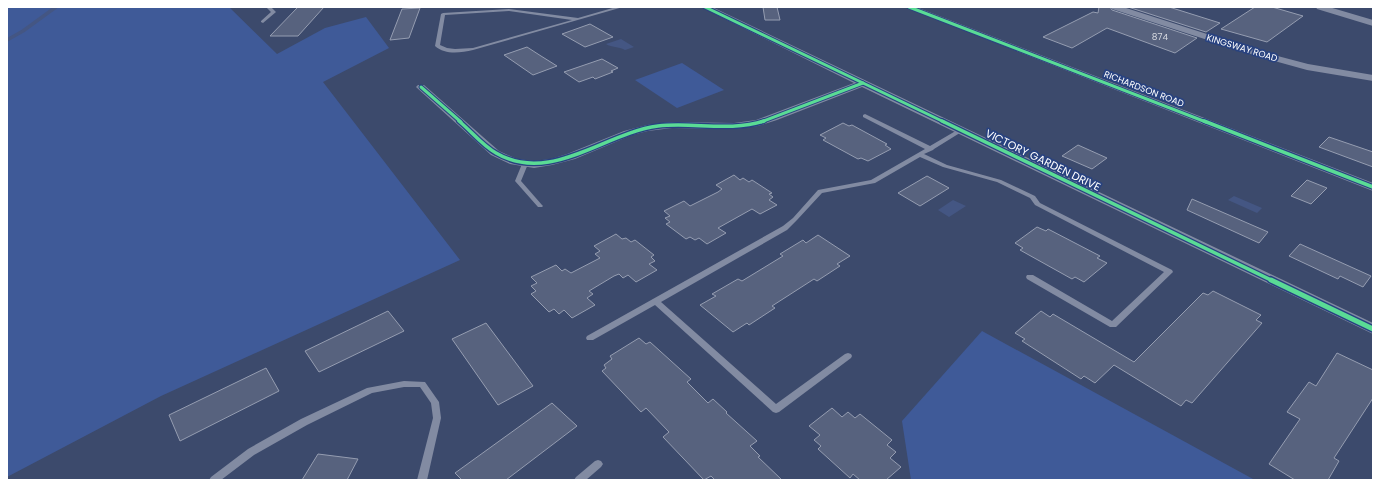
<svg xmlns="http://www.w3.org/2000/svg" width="1380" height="487" font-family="Poppins,sans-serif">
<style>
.green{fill:#3f5a98}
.water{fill:#445683}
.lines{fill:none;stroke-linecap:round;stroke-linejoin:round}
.stream{stroke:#445683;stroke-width:3.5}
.building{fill:#57627e;stroke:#959db1}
.service{fill:#828ba2;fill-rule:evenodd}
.minor{fill:#828ba2;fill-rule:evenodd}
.cycleway-far2-casing{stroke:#284280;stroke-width:5}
.cycleway-far1-casing{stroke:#284280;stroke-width:6}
.cycleway-casing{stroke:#284280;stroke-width:8}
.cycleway-far2{stroke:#5adb95;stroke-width:3}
.cycleway-far1{stroke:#5adb95;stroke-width:3.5}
.cycleway{stroke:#5adb95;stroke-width:5}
.labels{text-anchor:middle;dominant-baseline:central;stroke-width:3.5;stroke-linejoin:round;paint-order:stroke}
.number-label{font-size:9px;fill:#d5d8df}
.far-street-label{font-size:9px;fill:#fff;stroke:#284280}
.street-label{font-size:11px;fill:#fff;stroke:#284280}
</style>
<rect width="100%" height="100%" fill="#3c4a6c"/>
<g class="green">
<path d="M 7,7 L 229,7 L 277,54 L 325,28 L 366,17 L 389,48 L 323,82 L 460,260 L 161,396 L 7,477 Z"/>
<path d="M 682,63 L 724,90 L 677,108 L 635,80 Z"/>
<path d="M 982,331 L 1253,479 L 1253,480 L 911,480 L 902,421 Z"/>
</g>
<g class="water">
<path d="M 621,39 L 634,47 L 625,50 C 618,46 612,48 606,44 Z"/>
<path d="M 1234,196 L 1262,208 L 1257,213 L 1228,200 Z"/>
<path d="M 953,200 L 966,206 L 949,217 L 938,210 Z"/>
</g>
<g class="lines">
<path class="stream" d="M 7,40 L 23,31 L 56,7"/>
</g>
<g class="building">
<path d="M 298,7 L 324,7 L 298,36 L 270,36 Z"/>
<path d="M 763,7 L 777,7 L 780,20 L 765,20 Z"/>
<path d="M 1099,7 L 1110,7 L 1112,10 L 1197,38 L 1175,53 L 1107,28 L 1072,48 L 1043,37 L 1093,12 L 1098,13 Z"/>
<path d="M 1128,7 L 1169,7 L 1220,23 L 1206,32 Z"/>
<path d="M 1255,7 L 1272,7 L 1303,16 L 1267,42 L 1221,29 Z"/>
<path d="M 420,8 L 409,38 L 390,40 L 402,9 Z"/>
<path d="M 590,24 L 613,37 L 585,47 L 562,34 Z"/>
<path d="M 527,47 L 541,56 L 557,66 L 533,75 L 504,55 Z"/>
<path d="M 602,59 L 618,68 L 611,71 L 613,72 L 595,79 L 593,77 L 579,82 L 564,72 Z"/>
<path d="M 843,123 L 849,126 L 852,125 L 887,144 L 885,145 L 891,149 L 868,161 L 861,158 L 858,159 L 823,140 L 826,138 L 820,135 Z"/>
<path d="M 1329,137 L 1373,152 L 1373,167 L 1319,147 Z"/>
<path d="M 1078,145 L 1107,158 L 1092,169 L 1062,156 Z"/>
<path d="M 734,175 L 740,180 L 743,178 L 749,182 L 752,180 L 772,193 L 769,194 L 773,197 L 769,200 L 777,205 L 760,214 L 752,209 L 718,228 L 726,233 L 707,244 L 699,238 L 695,240 L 690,237 L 686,239 L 666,224 L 670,222 L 665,218 L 670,216 L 664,211 L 684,201 L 690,206 L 718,192 L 722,189 L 716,185 Z"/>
<path d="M 927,176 L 949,188 L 920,206 L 898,193 Z"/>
<path d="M 1307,180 L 1327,188 L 1311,204 L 1291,196 Z"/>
<path d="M 1192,199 L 1268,232 L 1259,243 L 1187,210 Z"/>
<path d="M 1037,227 L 1046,231 L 1048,229 L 1100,256 L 1097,258 L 1107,263 L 1084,282 L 1075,277 L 1072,279 L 1020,250 L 1023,248 L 1015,243 Z"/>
<path d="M 616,234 L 622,239 L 626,238 L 631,242 L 635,240 L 654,255 L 651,257 L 655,261 L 649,264 L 657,270 L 636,282 L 628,275 L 623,278 L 619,274 L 614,276 L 589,291 L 593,294 L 587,298 L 595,305 L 572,318 L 564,310 L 559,314 L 554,309 L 549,312 L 531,294 L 536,291 L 531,286 L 537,283 L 531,277 L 556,265 L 562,271 L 565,269 L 571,273 L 600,258 L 595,254 L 600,251 L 594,246 Z"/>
<path d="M 818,235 L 850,256 L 837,264 L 840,266 L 817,281 L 814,279 L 772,306 L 775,308 L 749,325 L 747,323 L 733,332 L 700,305 L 716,296 L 712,294 L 738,279 L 742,281 L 783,256 L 780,254 L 803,240 L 806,243 Z"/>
<path d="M 1300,244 L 1371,276 L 1363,287 L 1340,276 L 1338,279 L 1289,256 Z"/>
<path d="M 1213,291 L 1261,315 L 1256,320 L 1262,323 L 1192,403 L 1186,400 L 1181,406 L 1114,365 L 1095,383 L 1084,376 L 1081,379 L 1022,341 L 1025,339 L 1015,333 L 1041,311 L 1050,317 L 1053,314 L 1134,362 L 1203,293 L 1208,295 Z"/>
<path d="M 388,311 L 404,331 L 319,372 L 305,351 Z"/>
<path d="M 486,323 L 533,386 L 498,405 L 452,339 Z"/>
<path d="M 639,338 L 646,344 L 650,342 L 691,379 L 687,382 L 708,403 L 713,399 L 727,412 L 726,413 L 757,441 L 750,446 L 760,456 L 758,457 L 782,480 L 715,480 L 711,476 L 704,480 L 663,437 L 669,432 L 646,408 L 641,412 L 602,371 L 606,368 L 604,365 L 612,359 L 610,356 Z"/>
<path d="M 1337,353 L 1373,370 L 1373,398 L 1334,458 L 1339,461 L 1328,480 L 1295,480 L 1269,464 L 1300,419 L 1287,412 L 1309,382 L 1316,386 Z"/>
<path d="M 266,368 L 279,391 L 180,441 L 169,415 Z"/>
<path d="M 552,403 L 577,426 L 506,480 L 462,480 L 455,473 Z"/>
<path d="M 832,408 L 842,417 L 848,412 L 855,418 L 860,414 L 892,440 L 887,445 L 896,452 L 890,458 L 901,467 L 886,480 L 860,480 L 853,474 L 850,478 L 818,449 L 821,446 L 814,440 L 820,435 L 809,426 Z"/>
<path d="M 318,454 L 358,459 L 347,480 L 302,480 Z"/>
</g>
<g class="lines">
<g class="service">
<path d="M 266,7 L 271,7 L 276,12 L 263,23 L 261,22 L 261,21 L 271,12 Z"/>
<path d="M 616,7 L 623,7 L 473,50 C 460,53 445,55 435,46 L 441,14 L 443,13 L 509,9 L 578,18 ZM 509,11 L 572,20 L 473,48 L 455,49 L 447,48 L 440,45 L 445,15 Z"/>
<path d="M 865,114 L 930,146 L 959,129 L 963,129 L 963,131 L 934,149 L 933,150 L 924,154 L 947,165 L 1001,180 L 1035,196 L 1040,203 L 1172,270 L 1173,272 L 1116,327 L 1110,327 L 1027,279 L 1026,277 L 1027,275 L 1033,275 L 1112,321 L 1164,272 L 1035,205 L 1030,198 L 997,182 L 943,167 L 920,157 L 875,183 L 822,193 L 797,220 L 787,230 L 661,302 L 776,404 L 845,354 L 848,353 L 851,354 L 852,356 L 851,358 L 779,412 L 776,413 L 773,412 L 655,305 L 593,340 L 587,340 L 586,338 L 587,336 L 783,226 L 793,218 L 818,190 L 871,180 L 925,149 L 863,117 L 863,115 Z"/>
<path d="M 525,162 L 528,164 L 521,181 L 542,205 L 543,206 L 542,207 L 538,207 L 515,181 L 522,164 Z"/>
<path d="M 404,381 L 425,382 L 439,402 L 441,418 L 427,480 L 417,480 L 433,418 L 431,403 L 420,387 L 404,387 L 372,393 L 307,425 L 254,455 L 221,480 L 209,480 L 211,477 L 248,449 L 301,419 L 367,388 Z"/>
<path d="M 598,460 L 601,461 L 603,464 L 601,467 L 586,480 L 574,480 L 576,477 L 595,461 Z"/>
</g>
<g class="minor">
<path d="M 701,7 L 712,7 L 1373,323 L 1373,334 L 862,87 L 777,120 L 758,126 L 734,129 L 672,128 L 648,131 L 632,135 L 575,159 L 552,165 L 534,168 L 510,164 L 491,155 L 416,87 L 418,85 L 424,85 L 499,151 L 517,159 L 534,161 L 551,159 L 567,154 L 624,131 L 647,125 L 672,122 L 734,123 L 756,120 L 854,83 Z"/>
<path d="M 905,7 L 916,7 L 1373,183 L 1373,191 Z"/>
<path d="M 1111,7 L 1123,7 L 1266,53 L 1308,64 L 1373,75 L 1373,81 L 1307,70 L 1260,57 L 1112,9 Z"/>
<path d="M 1316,7 L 1329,7 L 1373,20 L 1373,26 L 1317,9 Z"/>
</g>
<defs>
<g id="cycleway-far2">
<path d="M 705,7 L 944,122"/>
<path d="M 909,7 L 1206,122"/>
<path d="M 421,87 L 461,122"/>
<path d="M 761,122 L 863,83"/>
</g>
<g id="cycleway-far1">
<path d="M 459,121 C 471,131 483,146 496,153 C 550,185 604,133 658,126 C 693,122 730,132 764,121"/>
<path d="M 942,121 L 1273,281"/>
<path d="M 1204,121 L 1373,187"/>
</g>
<path id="cycleway" d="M 1271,280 L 1373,329"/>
</defs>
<use href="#cycleway-far2" class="cycleway-far2-casing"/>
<use href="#cycleway-far1" class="cycleway-far1-casing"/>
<use href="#cycleway" class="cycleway-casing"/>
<use href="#cycleway-far2" class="cycleway-far2"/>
<use href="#cycleway-far1" class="cycleway-far1"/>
<use href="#cycleway" class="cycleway"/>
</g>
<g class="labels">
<g class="number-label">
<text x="1160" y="37">874</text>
</g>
<g class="far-street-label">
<text transform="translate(1242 48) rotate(17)">KINGSWAY ROAD</text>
<text transform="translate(1144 89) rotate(21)">RICHARDSON ROAD</text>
</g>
<g class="street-label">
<text transform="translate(1043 160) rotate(26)">VICTORY GARDEN DRIVE</text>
</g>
</g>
<rect width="1380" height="487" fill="none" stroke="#ffffff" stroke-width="16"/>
</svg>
